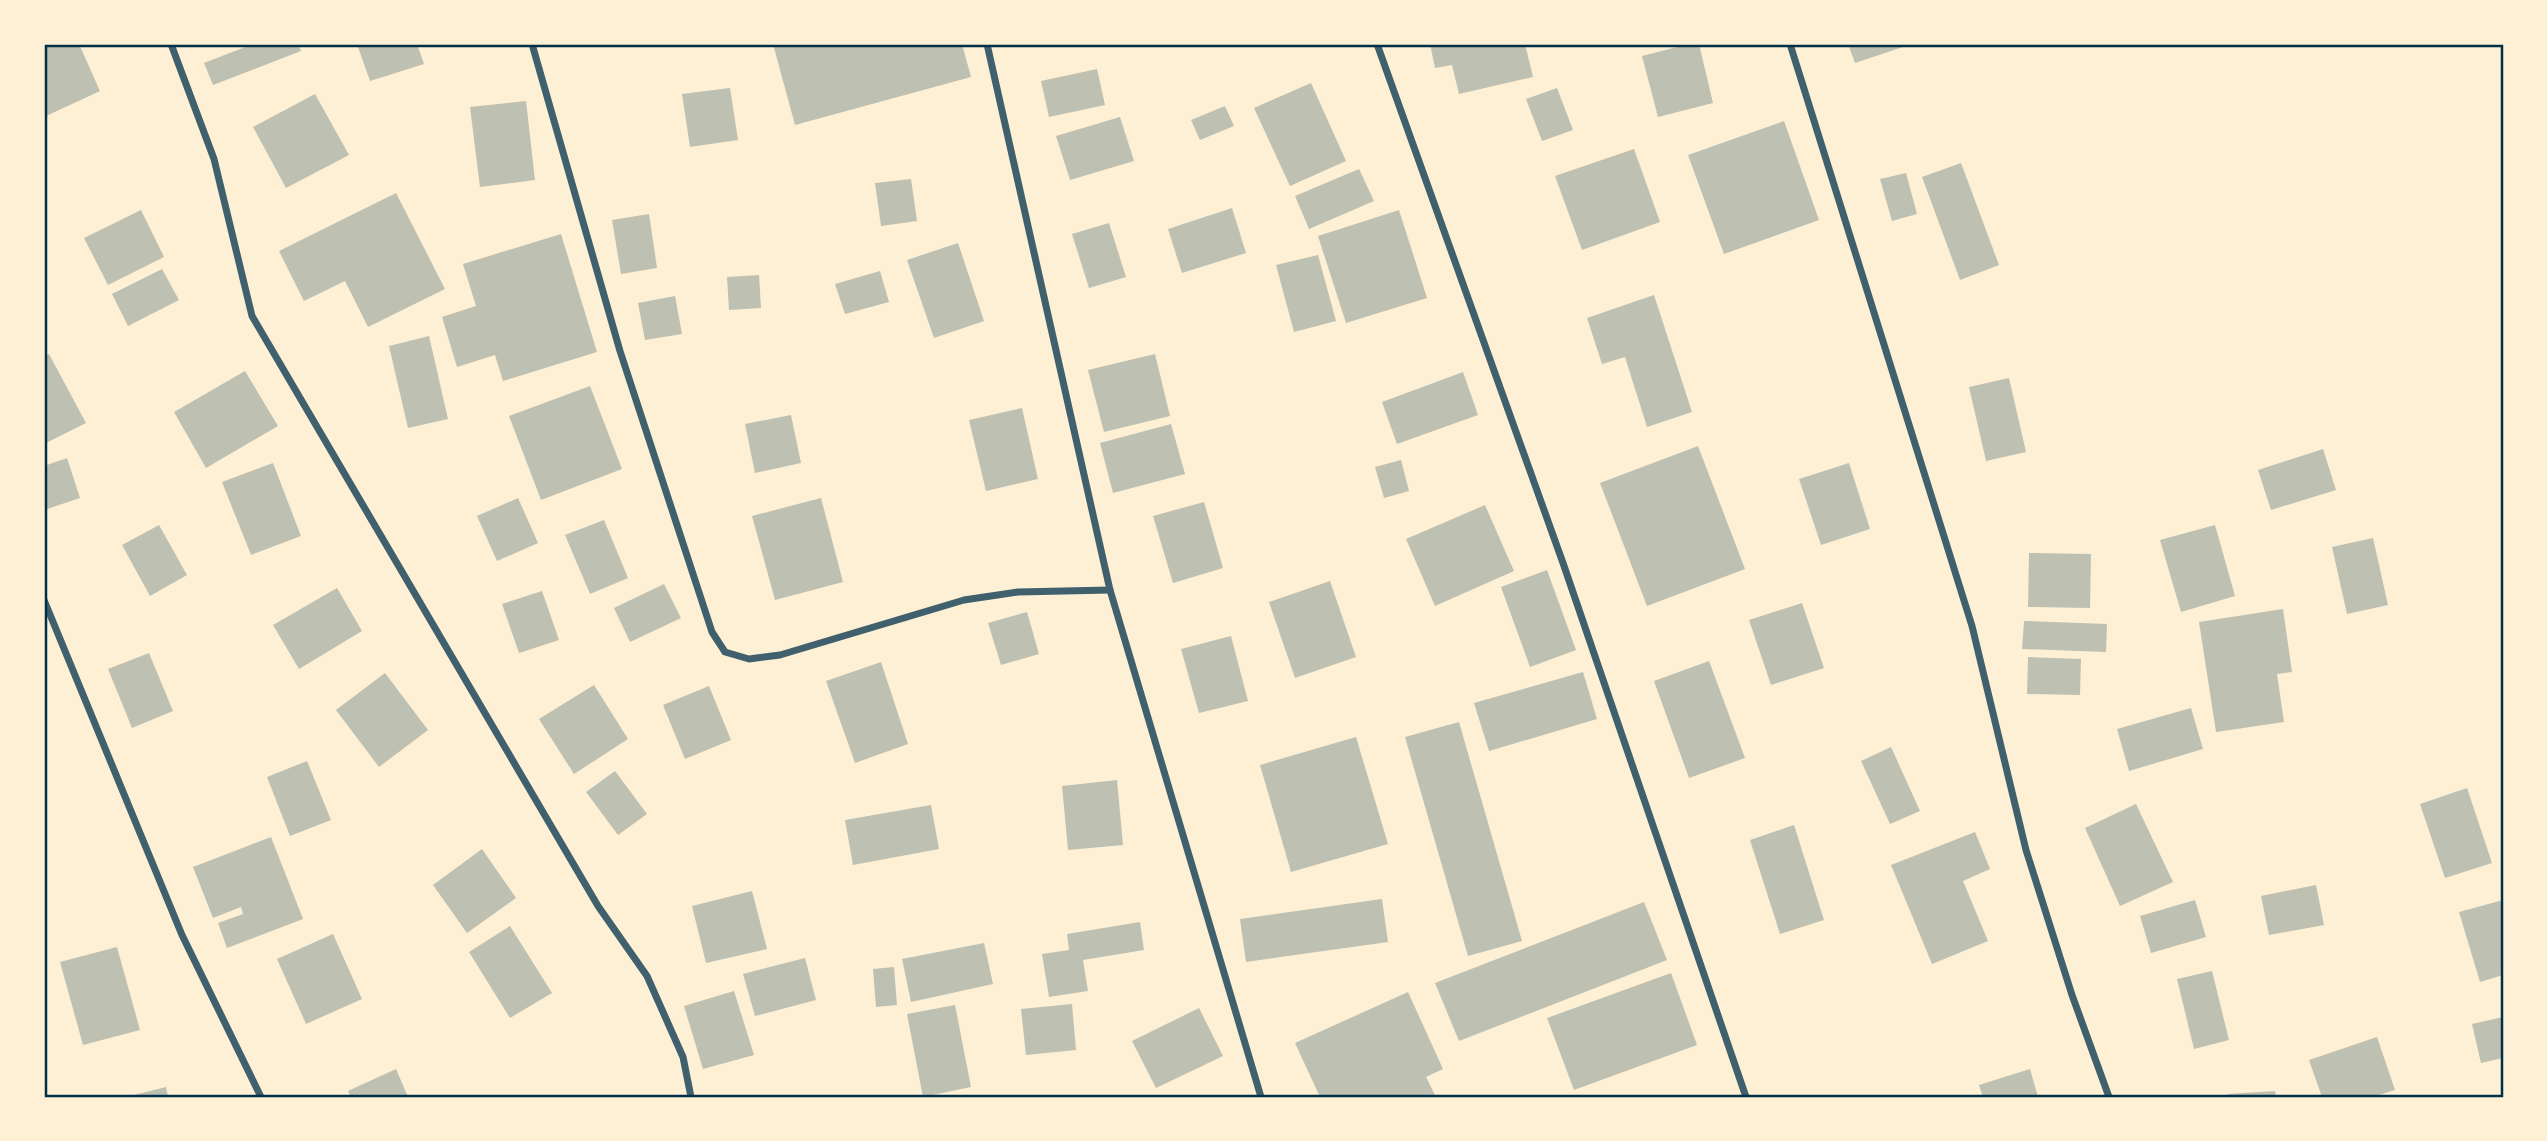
<svg xmlns="http://www.w3.org/2000/svg" width="2547" height="1141" font-family="'Fira Sans',sans-serif">
<style>
.building{fill:#bec0b2}
.lines{fill:none;stroke-linecap:round;stroke-linejoin:round}
.minor{stroke:#3f606c;stroke-width:7}
.neatline{fill:none;stroke:#003049;stroke-width:2.5}
</style>
<rect width="100%" height="100%" fill="#fdf0d5"/>
<g class="building">
<path d="M 44,44 L 79,44 L 100,91 L 44,117 Z"/>
<path d="M 253,44 L 298,44 L 301,51 L 213,85 L 204,63 Z"/>
<path d="M 357,44 L 417,44 L 424,64 L 370,81 Z"/>
<path d="M 773,44 L 962,44 L 971,77 L 795,125 Z"/>
<path d="M 1430,44 L 1525,44 L 1533,77 L 1459,94 L 1452,65 L 1435,68 Z"/>
<path d="M 1689,44 L 1699,44 L 1713,103 L 1658,117 L 1642,56 Z"/>
<path d="M 1848,44 L 1912,44 L 1855,63 Z"/>
<path d="M 1097,69 L 1105,105 L 1049,117 L 1041,81 Z"/>
<path d="M 1311,83 L 1346,161 L 1290,186 L 1254,108 Z"/>
<path d="M 730,88 L 738,140 L 690,147 L 682,94 Z"/>
<path d="M 1557,88 L 1573,130 L 1542,141 L 1526,99 Z"/>
<path d="M 315,94 L 349,155 L 286,188 L 253,127 Z"/>
<path d="M 526,101 L 535,180 L 480,187 L 470,107 Z"/>
<path d="M 1225,106 L 1234,126 L 1200,140 L 1191,120 Z"/>
<path d="M 1120,117 L 1134,161 L 1070,180 L 1056,136 Z"/>
<path d="M 1784,121 L 1819,220 L 1724,254 L 1688,155 Z"/>
<path d="M 1634,149 L 1660,222 L 1582,250 L 1555,176 Z"/>
<path d="M 1961,163 L 1999,265 L 1960,280 L 1922,177 Z"/>
<path d="M 1359,169 L 1374,201 L 1309,229 L 1295,196 Z"/>
<path d="M 1906,173 L 1917,214 L 1892,221 L 1880,179 Z"/>
<path d="M 911,179 L 917,221 L 881,226 L 875,183 Z"/>
<path d="M 396,193 L 445,289 L 368,327 L 345,281 L 304,301 L 279,251 Z"/>
<path d="M 1232,208 L 1246,253 L 1182,273 L 1168,229 Z"/>
<path d="M 141,210 L 164,257 L 108,285 L 84,238 Z"/>
<path d="M 1399,210 L 1427,298 L 1346,323 L 1318,236 Z"/>
<path d="M 649,214 L 657,268 L 621,274 L 612,220 Z"/>
<path d="M 1109,223 L 1126,277 L 1089,288 L 1072,234 Z"/>
<path d="M 561,234 L 597,352 L 503,381 L 495,355 L 457,367 L 442,317 L 476,306 L 463,264 Z"/>
<path d="M 958,243 L 984,321 L 934,338 L 907,260 Z"/>
<path d="M 1318,255 L 1336,321 L 1294,332 L 1276,265 Z"/>
<path d="M 162,269 L 179,300 L 128,326 L 112,294 Z"/>
<path d="M 880,271 L 889,302 L 845,314 L 835,284 Z"/>
<path d="M 759,275 L 761,308 L 729,310 L 727,277 Z"/>
<path d="M 1654,295 L 1692,412 L 1647,427 L 1625,357 L 1602,364 L 1587,318 Z"/>
<path d="M 675,296 L 682,334 L 645,340 L 638,303 Z"/>
<path d="M 429,336 L 448,419 L 408,428 L 389,346 Z"/>
<path d="M 49,354 L 86,423 L 44,444 L 44,357 Z"/>
<path d="M 1155,354 L 1170,416 L 1104,432 L 1088,370 Z"/>
<path d="M 245,371 L 278,426 L 206,468 L 174,412 Z"/>
<path d="M 1463,372 L 1478,415 L 1397,444 L 1382,402 Z"/>
<path d="M 2009,378 L 2026,452 L 1986,461 L 1969,387 Z"/>
<path d="M 590,386 L 622,469 L 541,500 L 509,416 Z"/>
<path d="M 1022,408 L 1038,479 L 986,491 L 969,420 Z"/>
<path d="M 791,415 L 801,463 L 755,473 L 745,424 Z"/>
<path d="M 1171,424 L 1185,474 L 1113,493 L 1100,443 Z"/>
<path d="M 1698,446 L 1745,569 L 1647,606 L 1600,483 Z"/>
<path d="M 2323,449 L 2336,490 L 2271,510 L 2258,470 Z"/>
<path d="M 67,458 L 80,498 L 44,510 L 44,466 Z"/>
<path d="M 1401,460 L 1409,491 L 1384,498 L 1375,467 Z"/>
<path d="M 273,463 L 301,536 L 251,555 L 222,482 Z"/>
<path d="M 1849,463 L 1870,529 L 1821,545 L 1799,479 Z"/>
<path d="M 518,498 L 538,543 L 497,561 L 477,516 Z"/>
<path d="M 821,498 L 843,582 L 775,600 L 752,516 Z"/>
<path d="M 1204,502 L 1223,568 L 1173,583 L 1153,516 Z"/>
<path d="M 1485,505 L 1514,571 L 1435,606 L 1406,539 Z"/>
<path d="M 604,520 L 628,578 L 590,594 L 565,535 Z"/>
<path d="M 159,525 L 187,575 L 150,596 L 122,545 Z"/>
<path d="M 2215,525 L 2235,596 L 2181,612 L 2160,540 Z"/>
<path d="M 2373,538 L 2388,605 L 2347,614 L 2332,547 Z"/>
<path d="M 2029,553 L 2091,554 L 2090,608 L 2028,607 Z"/>
<path d="M 1547,570 L 1576,650 L 1530,667 L 1501,587 Z"/>
<path d="M 1330,581 L 1356,657 L 1295,678 L 1269,602 Z"/>
<path d="M 664,584 L 681,618 L 630,642 L 614,608 Z"/>
<path d="M 337,588 L 362,631 L 299,669 L 273,625 Z"/>
<path d="M 542,591 L 559,640 L 519,653 L 502,604 Z"/>
<path d="M 1802,603 L 1824,668 L 1771,685 L 1749,620 Z"/>
<path d="M 2283,609 L 2292,672 L 2277,674 L 2284,722 L 2216,732 L 2199,622 Z"/>
<path d="M 1027,612 L 1039,654 L 1001,665 L 988,623 Z"/>
<path d="M 2024,621 L 2107,624 L 2106,652 L 2022,649 Z"/>
<path d="M 1231,636 L 1248,701 L 1199,713 L 1181,649 Z"/>
<path d="M 149,653 L 173,711 L 132,728 L 108,669 Z"/>
<path d="M 2028,657 L 2081,659 L 2080,695 L 2027,694 Z"/>
<path d="M 1709,661 L 1745,758 L 1689,778 L 1654,681 Z"/>
<path d="M 881,662 L 908,744 L 855,763 L 826,681 Z"/>
<path d="M 1583,672 L 1597,719 L 1489,751 L 1474,703 Z"/>
<path d="M 385,673 L 428,730 L 379,767 L 336,710 Z"/>
<path d="M 594,685 L 628,739 L 574,774 L 539,719 Z"/>
<path d="M 709,686 L 731,740 L 685,759 L 663,705 Z"/>
<path d="M 2191,708 L 2203,749 L 2129,771 L 2117,729 Z"/>
<path d="M 1459,722 L 1522,941 L 1468,956 L 1405,737 Z"/>
<path d="M 1356,737 L 1388,844 L 1291,872 L 1260,765 Z"/>
<path d="M 1891,747 L 1920,811 L 1890,824 L 1861,761 Z"/>
<path d="M 307,761 L 331,820 L 290,836 L 267,777 Z"/>
<path d="M 615,771 L 647,814 L 618,835 L 586,792 Z"/>
<path d="M 1117,780 L 1123,845 L 1068,850 L 1062,786 Z"/>
<path d="M 2467,788 L 2492,863 L 2445,878 L 2420,804 Z"/>
<path d="M 2136,804 L 2173,882 L 2120,906 L 2085,828 Z"/>
<path d="M 931,805 L 939,849 L 853,865 L 845,820 Z"/>
<path d="M 1794,825 L 1824,920 L 1780,934 L 1750,840 Z"/>
<path d="M 1975,832 L 1990,869 L 1963,881 L 1988,941 L 1932,964 L 1891,865 Z"/>
<path d="M 271,837 L 303,919 L 227,948 L 218,923 L 243,914 L 241,907 L 213,918 L 193,867 Z"/>
<path d="M 482,849 L 516,898 L 467,933 L 433,885 Z"/>
<path d="M 2316,885 L 2324,925 L 2269,935 L 2261,896 Z"/>
<path d="M 752,891 L 767,949 L 706,963 L 692,906 Z"/>
<path d="M 1382,899 L 1388,942 L 1246,962 L 1240,919 Z"/>
<path d="M 2195,900 L 2206,937 L 2151,953 L 2140,916 Z"/>
<path d="M 2503,900 L 2503,975 L 2480,982 L 2459,912 Z"/>
<path d="M 1644,902 L 1667,960 L 1459,1041 L 1435,983 Z"/>
<path d="M 1140,922 L 1144,950 L 1083,960 L 1088,991 L 1049,997 L 1042,954 L 1069,950 L 1067,934 Z"/>
<path d="M 510,926 L 552,993 L 510,1018 L 469,952 Z"/>
<path d="M 333,934 L 362,999 L 306,1024 L 277,959 Z"/>
<path d="M 984,943 L 993,984 L 911,1002 L 902,959 Z"/>
<path d="M 117,947 L 140,1030 L 83,1045 L 60,962 Z"/>
<path d="M 805,958 L 816,1000 L 755,1016 L 743,974 Z"/>
<path d="M 894,967 L 897,1005 L 876,1007 L 873,969 Z"/>
<path d="M 2212,971 L 2229,1040 L 2194,1049 L 2177,979 Z"/>
<path d="M 1671,973 L 1697,1045 L 1574,1090 L 1547,1018 Z"/>
<path d="M 734,991 L 754,1055 L 703,1069 L 684,1006 Z"/>
<path d="M 1408,992 L 1443,1069 L 1426,1077 L 1436,1097 L 1320,1097 L 1295,1043 Z"/>
<path d="M 1072,1004 L 1076,1050 L 1026,1055 L 1021,1009 Z"/>
<path d="M 955,1005 L 971,1087 L 923,1097 L 907,1014 Z"/>
<path d="M 1199,1008 L 1223,1056 L 1156,1088 L 1132,1041 Z"/>
<path d="M 2503,1017 L 2503,1058 L 2481,1063 L 2472,1024 Z"/>
<path d="M 2377,1037 L 2395,1090 L 2372,1097 L 2322,1097 L 2309,1060 Z"/>
<path d="M 396,1069 L 408,1097 L 351,1097 L 348,1091 Z"/>
<path d="M 2030,1069 L 2038,1097 L 1983,1097 L 1979,1085 Z"/>
<path d="M 166,1087 L 168,1097 L 130,1097 L 130,1096 Z"/>
<path d="M 2275,1091 L 2276,1097 L 2228,1097 L 2228,1094 Z"/>
</g>
<g class="lines">
<g class="minor">
<path d="M 171,44 L 214,159 L 252,316 L 598,906 L 647,976 L 683,1057 L 691,1097"/>
<path d="M 532,44 L 620,351 L 712,632 L 725,652 L 749,659 L 780,655 L 964,600 L 1018,592 L 1110,590"/>
<path d="M 987,44 L 1110,590 L 1261,1097"/>
<path d="M 1377,44 L 1563,563 L 1746,1097"/>
<path d="M 1790,44 L 1972,626 L 2026,850 L 2072,995 L 2109,1097"/>
<path d="M 44,600 L 182,935 L 261,1097"/>
</g>
</g>
<rect width="2547" height="1141" fill="none" stroke="#fdf0d5" stroke-width="91"/>
<rect x="46" y="46" width="2456" height="1050" class="neatline"/>
</svg>
